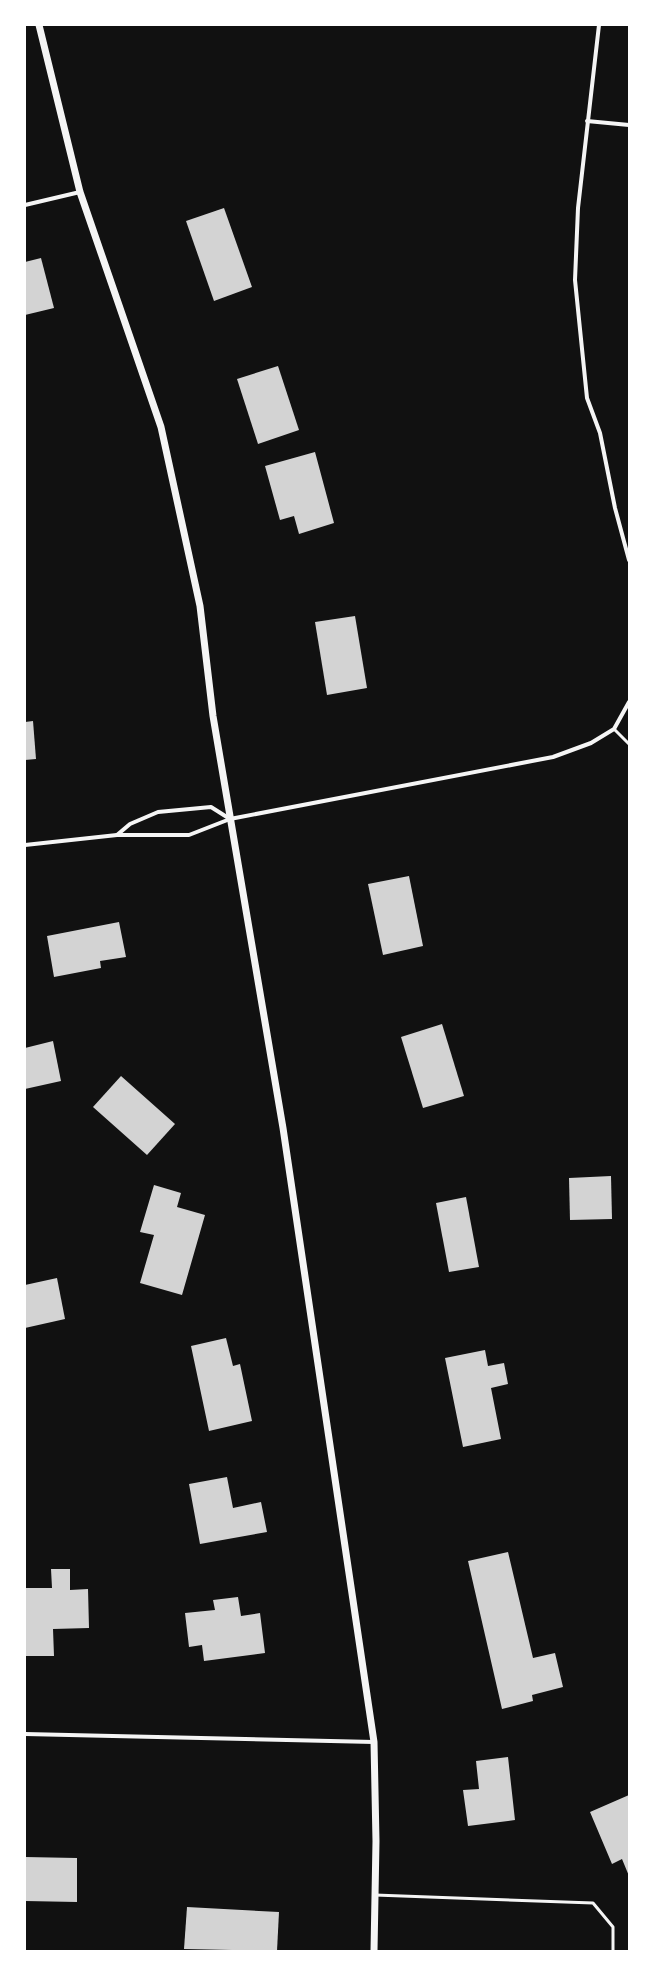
<svg xmlns="http://www.w3.org/2000/svg" width="654" height="1976" font-family="'Alegreya Sans',sans-serif">
<style>
.building{fill:#d3d3d3}
.lines{fill:none;stroke-linecap:round;stroke-linejoin:round}
.service{stroke:#f5f5f5;stroke-width:3}
.minor{stroke:#f5f5f5;stroke-width:4}
.tertiary{stroke:#f5f5f5;stroke-width:7}
</style>
<rect width="100%" height="100%" fill="#111"/>
<g class="building">
<path d="M 224,208 L 252,287 L 214,301 L 186,221 Z"/>
<path d="M 41,258 L 54,308 L 25,315 L 25,262 Z"/>
<path d="M 278,366 L 299,430 L 258,444 L 237,379 Z"/>
<path d="M 315,452 L 334,523 L 299,534 L 294,516 L 280,520 L 265,466 Z"/>
<path d="M 355,616 L 367,688 L 327,695 L 315,622 Z"/>
<path d="M 33,721 L 36,759 L 25,760 L 25,722 Z"/>
<path d="M 409,876 L 423,946 L 383,955 L 368,884 Z"/>
<path d="M 119,922 L 126,957 L 100,961 L 101,968 L 54,977 L 47,936 Z"/>
<path d="M 442,1024 L 464,1096 L 423,1108 L 401,1037 Z"/>
<path d="M 53,1041 L 61,1081 L 25,1089 L 25,1048 Z"/>
<path d="M 121,1076 L 175,1124 L 147,1155 L 93,1107 Z"/>
<path d="M 611,1176 L 612,1219 L 570,1220 L 569,1178 Z"/>
<path d="M 154,1185 L 181,1193 L 177,1207 L 205,1215 L 182,1295 L 140,1283 L 154,1235 L 140,1232 Z"/>
<path d="M 466,1197 L 479,1267 L 449,1272 L 436,1203 Z"/>
<path d="M 57,1278 L 65,1319 L 25,1328 L 25,1285 Z"/>
<path d="M 226,1338 L 233,1366 L 240,1364 L 252,1421 L 209,1431 L 191,1346 Z"/>
<path d="M 485,1350 L 488,1366 L 504,1363 L 508,1384 L 491,1388 L 501,1439 L 463,1447 L 445,1358 Z"/>
<path d="M 227,1477 L 233,1508 L 261,1502 L 267,1532 L 200,1544 L 189,1484 Z"/>
<path d="M 508,1552 L 533,1658 L 555,1653 L 563,1687 L 532,1695 L 533,1701 L 502,1709 L 468,1561 Z"/>
<path d="M 51,1569 L 70,1569 L 70,1590 L 88,1589 L 89,1628 L 53,1629 L 54,1656 L 25,1656 L 25,1588 L 52,1588 Z"/>
<path d="M 238,1597 L 241,1616 L 260,1613 L 265,1653 L 204,1661 L 202,1645 L 189,1647 L 185,1613 L 215,1610 L 213,1600 Z"/>
<path d="M 508,1757 L 515,1820 L 468,1826 L 463,1790 L 479,1789 L 476,1761 Z"/>
<path d="M 629,1795 L 629,1876 L 622,1859 L 612,1864 L 590,1812 Z"/>
<path d="M 25,1857 L 77,1858 L 77,1902 L 25,1901 Z"/>
<path d="M 187,1907 L 279,1912 L 277,1951 L 184,1949 Z"/>
</g>
<g class="lines">
<g class="service">
<path d="M 614,729 L 629,744"/>
<path d="M 375,1895 L 593,1903 L 613,1927 L 613,1951"/>
</g>
<g class="minor">
<path d="M 599,25 L 578,208 L 575,280 L 587,398 L 600,433 L 615,508 L 629,560"/>
<path d="M 587,121 L 629,125"/>
<path d="M 25,205 L 80,192"/>
<path d="M 117,835 L 130,824 L 158,812 L 211,807 L 230,819"/>
<path d="M 25,845 L 117,835 L 189,835 L 230,819 L 553,757 L 591,743 L 614,729 L 629,702"/>
<path d="M 25,1734 L 374,1742"/>
</g>
<path class="tertiary" d="M 39,25 L 80,192 L 161,427 L 200,606 L 213,716 L 283,1128 L 374,1742 L 376,1841 L 374,1951"/>
</g>
<rect width="654" height="1976" fill="none" stroke="#ffffff" stroke-width="52"/>
</svg>
